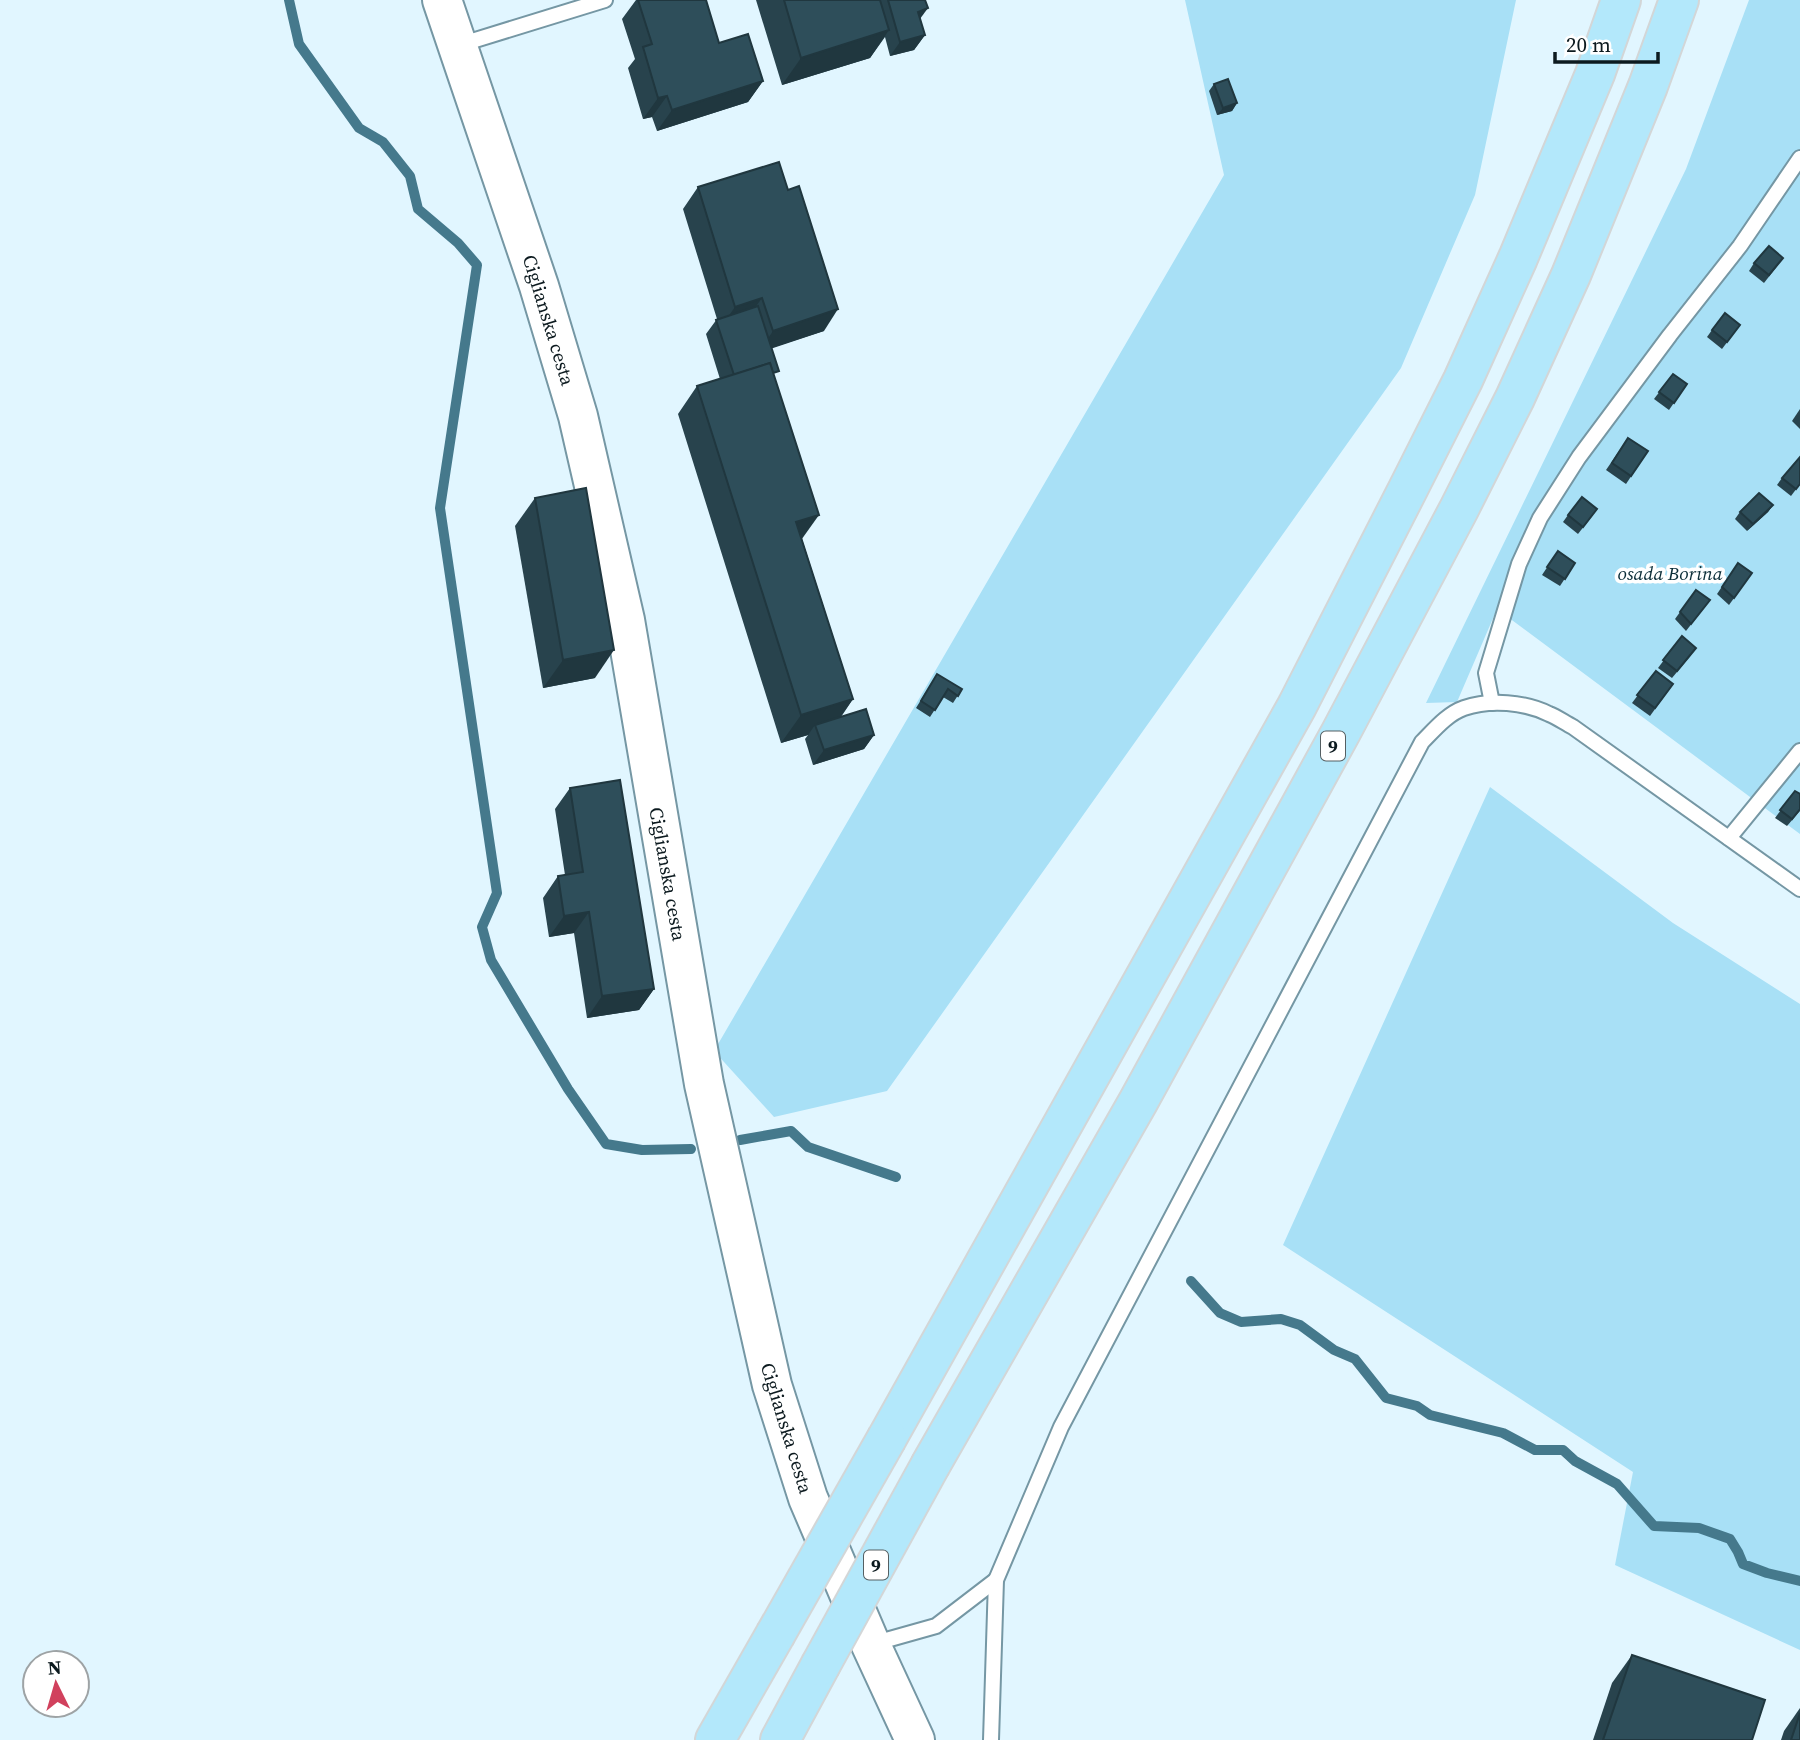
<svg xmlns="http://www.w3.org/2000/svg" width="1800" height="1740" font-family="'Source Serif 4',serif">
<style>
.green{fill:#a8e0f6}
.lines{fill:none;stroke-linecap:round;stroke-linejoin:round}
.stream{stroke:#45798c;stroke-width:10}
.lane-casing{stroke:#7597a4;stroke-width:18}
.secondary-casing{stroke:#7597a4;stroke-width:42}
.primary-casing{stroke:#d3d6d7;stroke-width:42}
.lane{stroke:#fff;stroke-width:14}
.secondary{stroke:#fff;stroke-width:38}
.primary{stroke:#b3e8fb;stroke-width:38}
.primary-bridge-casing{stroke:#d3d6d7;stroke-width:42;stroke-linecap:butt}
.primary-bridge{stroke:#b3e8fb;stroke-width:38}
.wall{fill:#28434d}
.shaded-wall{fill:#20373f}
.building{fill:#2e4e5a;stroke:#20373f;stroke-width:2}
.labels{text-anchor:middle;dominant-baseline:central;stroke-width:7;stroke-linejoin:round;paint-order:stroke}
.shield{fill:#fff;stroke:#555f62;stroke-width:2}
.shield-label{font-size:18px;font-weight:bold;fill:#0c1a1f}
.street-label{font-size:19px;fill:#0c1a1f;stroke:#fff}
.park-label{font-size:19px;font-style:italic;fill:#0b2d38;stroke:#fff}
</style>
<rect width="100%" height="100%" fill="#e1f6ff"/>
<g class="green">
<path d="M 1185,0 L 1516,0 L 1475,195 L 1401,368 L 887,1091 L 774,1117 L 714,1051 L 1224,175 Z"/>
<path d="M 1749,0 L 1800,0 L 1800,834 L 1497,609 L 1457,702 L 1426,703 L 1686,169 Z"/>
<path d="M 1490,787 L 1673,923 L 1800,1004 L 1800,1650 L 1615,1565 L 1633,1472 L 1283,1245 Z"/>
</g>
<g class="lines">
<g class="stream">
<path d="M 289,0 L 299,44 L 359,128 L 383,142 L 410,176 L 418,209 L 458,243 L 477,265 L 440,508 L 497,893 L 482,927 L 491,960 L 568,1089 L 606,1144 L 642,1150 L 691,1149"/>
<path d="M 740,1140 L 791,1131 L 808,1147 L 896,1177"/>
<path d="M 1191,1281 L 1220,1313 L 1241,1322 L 1281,1319 L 1300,1325 L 1334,1350 L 1355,1359 L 1386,1398 L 1417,1406 L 1430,1415 L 1503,1433 L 1535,1450 L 1563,1450 L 1575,1461 L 1617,1484 L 1654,1526 L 1699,1528 L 1730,1539 L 1738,1552 L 1743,1564 L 1767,1573 L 1800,1581"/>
</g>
<defs>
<g id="lane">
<path d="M 459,45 L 605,0"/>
<path d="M 1492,703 L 1486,673 L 1519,564 L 1540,518 L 1579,457 L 1670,335 L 1740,246 L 1800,158"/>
<path d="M 1729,838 L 1800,751"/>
<path d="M 872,1644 L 936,1626 L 996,1580"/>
<path d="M 991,1740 L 996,1580 L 1061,1427 L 1422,742 C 1434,730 1447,714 1464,708 C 1490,699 1525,702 1549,714 C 1557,717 1565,723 1573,727 L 1800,889"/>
</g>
<path id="secondary" d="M 442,0 L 539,286 L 578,416 L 625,620 L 704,1084 L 772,1385 L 808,1498 L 871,1645 L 915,1740"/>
<g id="primary">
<path d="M 887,1438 L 1297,706 L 1408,489 L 1463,380 L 1518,258 L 1595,74 L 1621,0"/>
<path d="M 931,1464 L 1138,1102 L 1341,732 L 1459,509 L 1515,398 L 1571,275 L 1648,86 L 1679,0"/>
<path d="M 715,1740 L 775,1635"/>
<path d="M 780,1740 L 820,1666"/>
</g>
</defs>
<use href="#lane" class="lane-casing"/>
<use href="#secondary" class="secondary-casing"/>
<use href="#primary" class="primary-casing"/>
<use href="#lane" class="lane"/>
<use href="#secondary" class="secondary"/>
<use href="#primary" class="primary"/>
<defs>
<g id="primary-bridge">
<path d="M 775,1635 L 887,1438"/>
<path d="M 820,1666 L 931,1464"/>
</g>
</defs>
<use href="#primary-bridge" class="primary-bridge-casing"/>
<use href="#primary-bridge" class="primary-bridge"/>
</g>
<g class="wall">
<path d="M 636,0 L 706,0 L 719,43 L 763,81 L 748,102 L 657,131 L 652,117 L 643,119 L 628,68 L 635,59 L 622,19 Z"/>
<path d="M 756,0 L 925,0 L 920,19 L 925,35 L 914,50 L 890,56 L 885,37 L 870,58 L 782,85 Z"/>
<path d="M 1214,84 L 1237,103 L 1232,111 L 1217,115 L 1209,91 Z"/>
<path d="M 698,187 L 824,331 L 771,348 L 774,377 L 802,539 L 853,699 L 841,717 L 874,735 L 864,749 L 813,765 L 805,739 L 808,735 L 781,743 L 678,414 L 697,386 L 720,379 L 706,334 L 717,319 L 683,209 Z"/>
<path d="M 1754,263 L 1778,265 L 1764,283 L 1749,271 Z"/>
<path d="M 1740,325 L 1722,349 L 1707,337 L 1712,330 Z"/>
<path d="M 1673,374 L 1687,384 L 1669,410 L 1654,399 Z"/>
<path d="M 1800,409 L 1800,429 L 1792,421 Z"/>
<path d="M 1628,438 L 1648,451 L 1626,484 L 1606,470 Z"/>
<path d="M 1782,478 L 1800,484 L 1791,496 L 1777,485 Z"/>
<path d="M 535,498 L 595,678 L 543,688 L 515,526 Z"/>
<path d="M 1773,505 L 1768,512 L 1747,531 L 1735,519 L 1740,512 Z"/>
<path d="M 1568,515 L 1592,516 L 1578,534 L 1563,522 Z"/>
<path d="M 1558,551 L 1575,563 L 1560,586 L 1542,575 Z"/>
<path d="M 1738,563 L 1752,573 L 1729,605 L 1717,594 Z"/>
<path d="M 1696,590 L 1710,600 L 1686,631 L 1675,619 Z"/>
<path d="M 1682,636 L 1691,655 L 1672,678 L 1658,668 Z"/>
<path d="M 1656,671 L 1673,684 L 1650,716 L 1632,703 Z"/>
<path d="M 937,674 L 962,689 L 953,703 L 943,697 L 930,717 L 916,708 Z"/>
<path d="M 570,788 L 654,989 L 639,1010 L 587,1018 L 574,933 L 549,937 L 543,898 L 558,876 L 565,875 L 555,809 Z"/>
<path d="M 1795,791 L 1800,811 L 1787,826 L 1775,818 Z"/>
<path d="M 1632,1655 L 1752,1740 L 1593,1740 L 1612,1683 Z"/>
<path d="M 1800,1708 L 1800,1740 L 1781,1740 L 1784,1731 Z"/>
</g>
<g class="shaded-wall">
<path d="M 928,8 L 917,23 L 918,12 Z"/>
<path d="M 889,30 L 870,58 L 782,85 L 801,58 Z"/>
<path d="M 925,35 L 914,50 L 890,56 L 900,42 Z"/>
<path d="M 763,81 L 748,102 L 657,131 L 672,110 Z"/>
<path d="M 667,96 L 652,117 L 643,119 L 658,98 Z"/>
<path d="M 1237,103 L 1232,111 L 1217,115 L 1223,108 Z"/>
<path d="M 762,298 L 747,319 L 720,328 L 735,307 Z"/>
<path d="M 838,309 L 824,331 L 758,353 L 773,331 Z"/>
<path d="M 1773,505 L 1768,512 L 1747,531 L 1753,524 Z"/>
<path d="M 819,515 L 799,543 L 796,522 Z"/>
<path d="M 614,650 L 595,678 L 543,688 L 563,660 Z"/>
<path d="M 853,699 L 833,727 L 815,725 L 808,735 L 781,743 L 801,715 Z"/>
<path d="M 874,735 L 864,749 L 813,765 L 824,750 Z"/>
<path d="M 589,912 L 574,933 L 549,937 L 564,916 Z"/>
<path d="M 654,989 L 639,1010 L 587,1018 L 602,996 Z"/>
</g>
<g class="building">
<path d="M 638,0 L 706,0 L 719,43 L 748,34 L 763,81 L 672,110 L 667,96 L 658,98 L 643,47 L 652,44 Z"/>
<path d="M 784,0 L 880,0 L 889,30 L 801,58 Z"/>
<path d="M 888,0 L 925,0 L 928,8 L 918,12 L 925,35 L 900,42 Z"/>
<path d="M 1228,79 L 1237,103 L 1223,108 L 1214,84 Z"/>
<path d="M 779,162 L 788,190 L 799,186 L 838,309 L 773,331 L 762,298 L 735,307 L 698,187 Z"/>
<path d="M 1769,246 L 1783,258 L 1769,275 L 1754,263 Z"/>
<path d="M 758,306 L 779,371 L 773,373 L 770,363 L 734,375 L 716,320 Z"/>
<path d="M 1725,313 L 1740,325 L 1727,342 L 1712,330 Z"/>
<path d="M 770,363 L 819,515 L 796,522 L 853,699 L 801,715 L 697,386 Z"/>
<path d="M 1673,374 L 1687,384 L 1674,403 L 1659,392 Z"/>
<path d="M 1628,438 L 1648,451 L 1631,476 L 1612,463 Z"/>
<path d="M 1800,457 L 1800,484 L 1796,489 L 1782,478 Z"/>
<path d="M 586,488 L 614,650 L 563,660 L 535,498 Z"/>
<path d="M 1759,493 L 1773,505 L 1753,524 L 1740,512 Z"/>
<path d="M 1582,497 L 1597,509 L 1583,527 L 1568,515 Z"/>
<path d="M 1558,551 L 1575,563 L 1565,579 L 1547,567 Z"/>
<path d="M 1738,563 L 1752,573 L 1734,598 L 1722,587 Z"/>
<path d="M 1696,590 L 1710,600 L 1691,624 L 1680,612 Z"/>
<path d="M 1682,636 L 1696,648 L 1677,671 L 1663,660 Z"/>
<path d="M 1656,671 L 1673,684 L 1655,708 L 1637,695 Z"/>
<path d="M 937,674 L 962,689 L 958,696 L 948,689 L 935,710 L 921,701 Z"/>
<path d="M 866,709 L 874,735 L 824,750 L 815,725 Z"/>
<path d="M 620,780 L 654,989 L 602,996 L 589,912 L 564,916 L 558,876 L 583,872 L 570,788 Z"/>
<path d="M 1795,791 L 1800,794 L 1800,809 L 1792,819 L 1780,810 Z"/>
<path d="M 1632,1655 L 1765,1700 L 1752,1740 L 1603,1740 Z"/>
<path d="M 1800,1713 L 1800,1740 L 1791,1740 Z"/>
</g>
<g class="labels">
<g class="shield">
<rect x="1321" y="731.5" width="24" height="29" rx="5"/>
<rect x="864" y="1550.5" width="24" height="29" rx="5"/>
</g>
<g class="shield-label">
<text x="1333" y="746">9</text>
<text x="876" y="1565">9</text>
</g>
<g class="street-label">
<text transform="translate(549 320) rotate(73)">Ciglianska cesta</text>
<text transform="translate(668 874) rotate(80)">Ciglianska cesta</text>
<text transform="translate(787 1428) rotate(73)">Ciglianska cesta</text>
</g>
<g class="park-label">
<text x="1670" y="573">osada Borina</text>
</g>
</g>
<g transform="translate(56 1684) rotate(355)"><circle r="33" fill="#ffffff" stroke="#9ea3a5" stroke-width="2"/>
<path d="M0-5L12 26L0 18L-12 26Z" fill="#d1415d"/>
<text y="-10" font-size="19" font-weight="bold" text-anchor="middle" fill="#0c1a1f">N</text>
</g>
<path d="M1555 52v10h103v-10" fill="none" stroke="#0c1a1f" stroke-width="3.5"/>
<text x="1566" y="52" font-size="21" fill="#0c1a1f" stroke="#ffffff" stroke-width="5" paint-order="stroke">20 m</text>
</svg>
